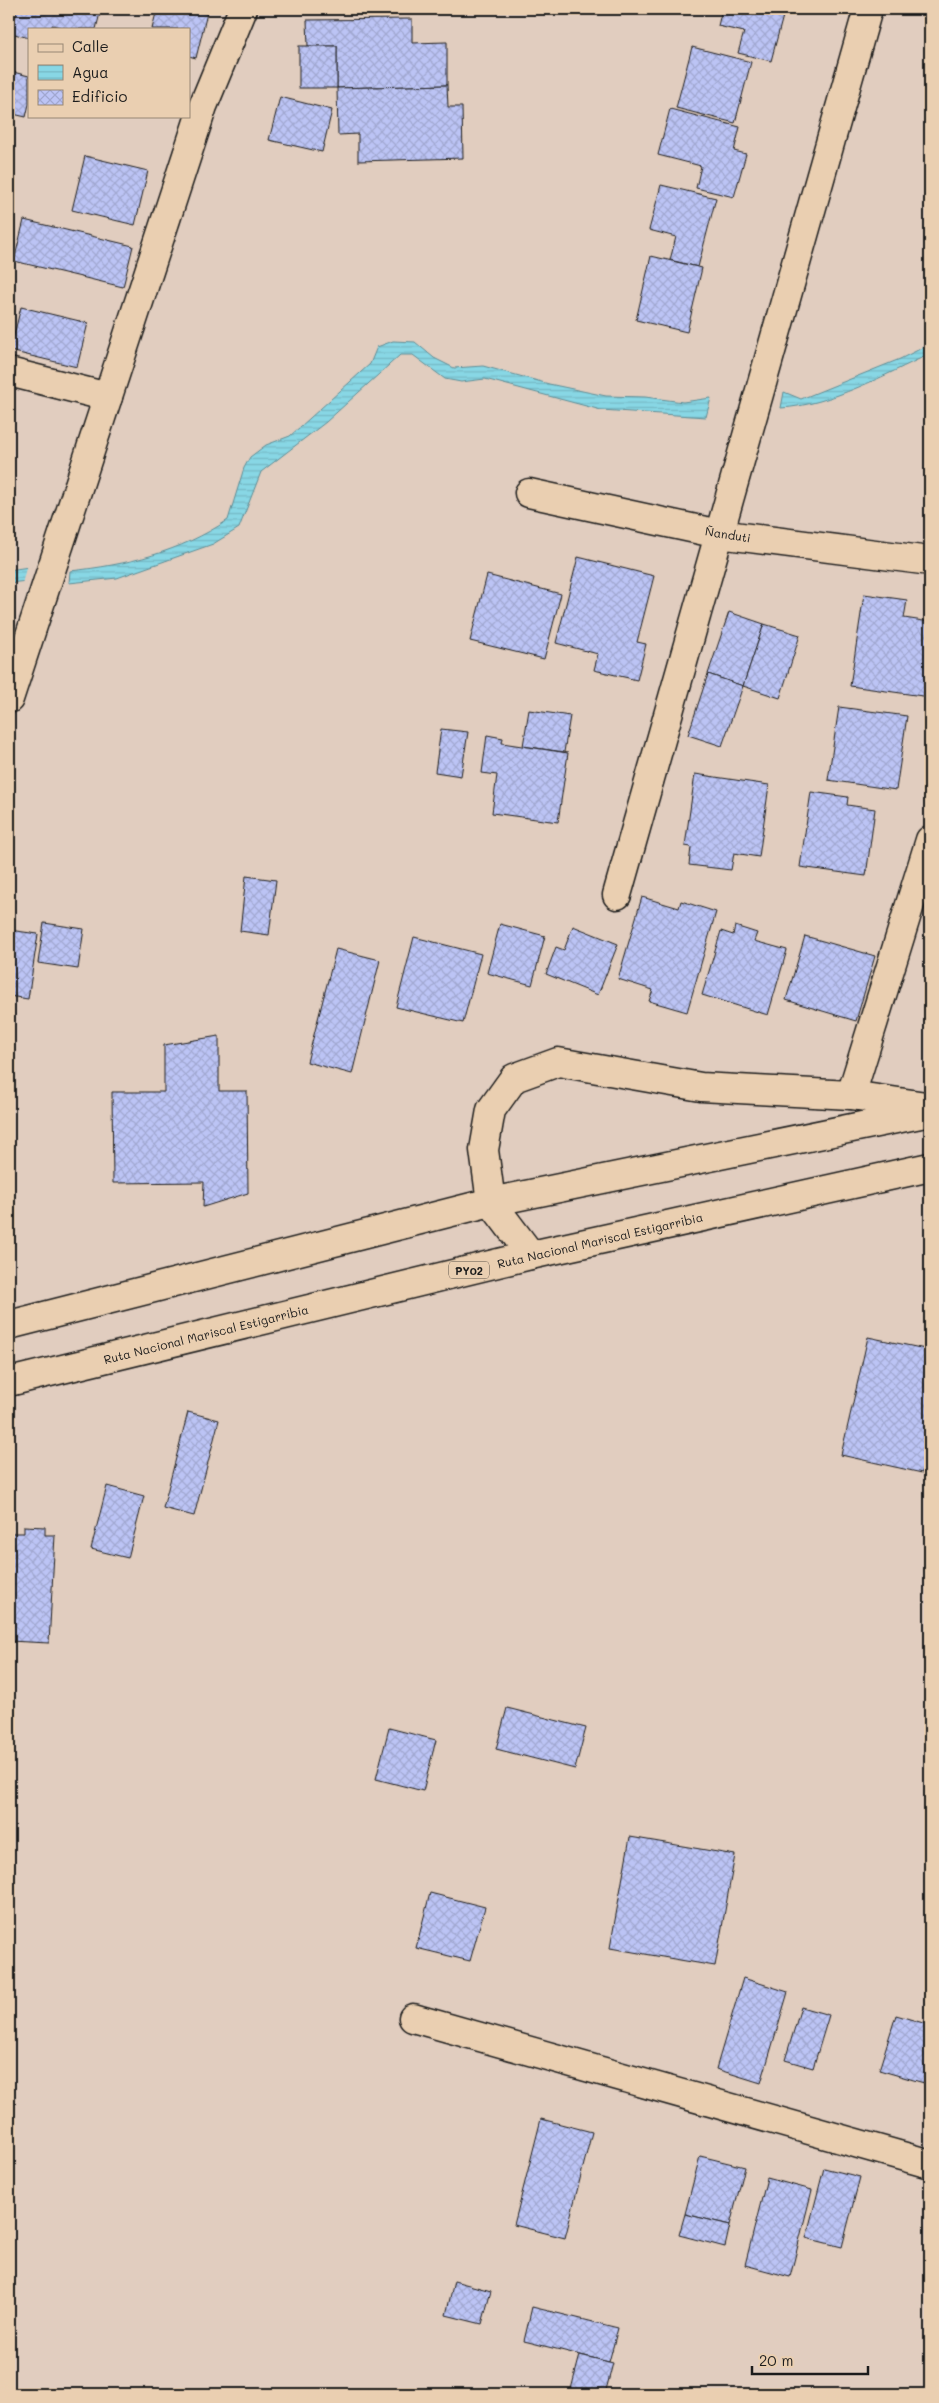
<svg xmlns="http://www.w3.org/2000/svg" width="939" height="2403" font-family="Mali,sans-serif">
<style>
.water{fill:url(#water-rules);stroke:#5d8c95}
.pier{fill:#e1cdbf}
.building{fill:url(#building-cross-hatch);stroke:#1c1c1c}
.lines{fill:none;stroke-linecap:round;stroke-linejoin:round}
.street-casing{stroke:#1c1c1c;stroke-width:31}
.highway-casing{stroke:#1c1c1c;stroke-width:31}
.street{stroke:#eacfb1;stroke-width:28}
.highway{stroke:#eacfb1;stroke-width:28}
.labels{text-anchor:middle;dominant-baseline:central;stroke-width:5;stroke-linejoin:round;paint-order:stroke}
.shield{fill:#eacfb1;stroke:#5a5249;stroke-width:1}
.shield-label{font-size:11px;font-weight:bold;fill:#1c1c1c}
.street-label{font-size:12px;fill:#1c1c1c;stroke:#eacfb1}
</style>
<defs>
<pattern id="water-rules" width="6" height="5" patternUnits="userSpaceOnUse" patternTransform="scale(1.25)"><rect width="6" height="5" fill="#88d7e5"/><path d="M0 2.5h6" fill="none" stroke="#75b8c4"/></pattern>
<pattern id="building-cross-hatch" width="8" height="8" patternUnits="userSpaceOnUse" patternTransform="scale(1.25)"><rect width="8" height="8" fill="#bcc4f5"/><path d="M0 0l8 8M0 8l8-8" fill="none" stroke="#a1a8d1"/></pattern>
</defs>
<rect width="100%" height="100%" fill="#e1cdbf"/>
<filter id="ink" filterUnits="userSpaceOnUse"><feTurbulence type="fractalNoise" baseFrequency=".02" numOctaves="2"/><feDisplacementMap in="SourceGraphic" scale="10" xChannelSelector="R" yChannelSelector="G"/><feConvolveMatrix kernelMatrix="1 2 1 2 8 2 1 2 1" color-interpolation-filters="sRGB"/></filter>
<g filter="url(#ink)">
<g class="water">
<path d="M 393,341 L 415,342 L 434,358 L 454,368 L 483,366 L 549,384 L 606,396 L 645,397 L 683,402 L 711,398 L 706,417 L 601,410 L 485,379 L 461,382 L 445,379 L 413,355 L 400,355 L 326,422 L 261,472 L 239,528 L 213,544 L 117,578 L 69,583 L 70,571 C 127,565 180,552 228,520 L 244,468 L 250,457 L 266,445 L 290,436 L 370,364 L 377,347 Z"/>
<path d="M 930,344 L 930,354 C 884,375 831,405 781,408 L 784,392 L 801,399 L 900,359 Z"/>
<path d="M 29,567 L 27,581 L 9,583 L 9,570 Z"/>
</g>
<path class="pier" d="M 27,564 L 31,566 L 29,582 L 22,584 Z"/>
<g class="building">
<path d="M 17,9 L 101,9 L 96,29 L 69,29 L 52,25 L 52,29 L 29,29 L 29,38 L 11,33 Z"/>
<path d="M 157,9 L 208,9 L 196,58 L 189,56 L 189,29 L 152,29 Z"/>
<path d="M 722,9 L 770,9 L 769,13 L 783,16 L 771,61 L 738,53 L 744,32 L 718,26 Z"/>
<path d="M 412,19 L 412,43 L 447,42 L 447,85 L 337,88 L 337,46 L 308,46 L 307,20 Z"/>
<rect x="299" y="46" width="38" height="42"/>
<path d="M 692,47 L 751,62 L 735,123 L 676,108 Z"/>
<path d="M 9,71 L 29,76 L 29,104 L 26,117 L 9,113 Z"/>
<path d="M 447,85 L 448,107 L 462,107 L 463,158 L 358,161 L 358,134 L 338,135 L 337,88 Z"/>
<path d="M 280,97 L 332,110 L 322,152 L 269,140 Z"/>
<path d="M 670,109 L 740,127 L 734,151 L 746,154 L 734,197 L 696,188 L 701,166 L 658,155 Z"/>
<path d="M 85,156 L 148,171 L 135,225 L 72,210 Z"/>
<path d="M 661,185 L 716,198 L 698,267 L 670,260 L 676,237 L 649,230 Z"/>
<path d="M 24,220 L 133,246 L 123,287 L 14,261 Z"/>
<path d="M 651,256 L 702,268 L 687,332 L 636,320 Z"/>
<path d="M 21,307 L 88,323 L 77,367 L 10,351 Z"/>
<path d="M 578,557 L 654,576 L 637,642 L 646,644 L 637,680 L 594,670 L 598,654 L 556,643 Z"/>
<path d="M 487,575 L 561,594 L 544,659 L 470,641 Z"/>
<path d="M 864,594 L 907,600 L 904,618 L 930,622 L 930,697 L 850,686 Z"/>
<path d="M 729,612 L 764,624 L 743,686 L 708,674 Z"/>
<path d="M 764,624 L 800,635 L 780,698 L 743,686 Z"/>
<path d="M 708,674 L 743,686 L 722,746 L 688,735 Z"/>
<path d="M 839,707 L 907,716 L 896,790 L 828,780 Z"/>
<path d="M 529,710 L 570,716 L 564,752 L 523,746 Z"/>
<path d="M 441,729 L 468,732 L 461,776 L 435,772 Z"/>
<path d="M 487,735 L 503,738 L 502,743 L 568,753 L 558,822 L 492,813 L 497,775 L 482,773 Z"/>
<path d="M 695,774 L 769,785 L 759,857 L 734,853 L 731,870 L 689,865 L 691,847 L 685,846 Z"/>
<path d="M 811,792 L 848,797 L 847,805 L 875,809 L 866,876 L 800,867 Z"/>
<path d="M 246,876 L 276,880 L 269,935 L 240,931 Z"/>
<path d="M 642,897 L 679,908 L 681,901 L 716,912 L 687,1012 L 649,1001 L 653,990 L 618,979 Z"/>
<path d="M 44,923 L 84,929 L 78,969 L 38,963 Z"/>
<path d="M 500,924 L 545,936 L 532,985 L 487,973 Z"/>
<path d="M 573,926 L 618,944 L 598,995 L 546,974 L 556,947 L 564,950 Z"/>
<path d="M 735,926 L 757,933 L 754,941 L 787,950 L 768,1015 L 702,995 L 721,931 L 733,935 Z"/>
<path d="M 9,930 L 38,934 L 28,999 L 9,996 Z"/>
<path d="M 805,936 L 875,956 L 856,1021 L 786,1000 Z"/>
<path d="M 414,937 L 481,954 L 463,1023 L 396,1007 Z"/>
<path d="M 336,949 L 380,960 L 352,1074 L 307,1062 Z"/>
<path d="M 219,1036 L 219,1091 L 247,1091 L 248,1193 L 203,1207 L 204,1182 L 113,1183 L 112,1092 L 164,1092 L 164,1045 Z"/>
<path d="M 9,1172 L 11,1172 L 15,1218 L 9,1218 Z"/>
<path d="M 868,1337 L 930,1350 L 930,1437 L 922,1473 L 841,1455 Z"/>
<path d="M 188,1412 L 219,1420 L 194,1516 L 163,1508 Z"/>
<path d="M 107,1486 L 144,1496 L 128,1558 L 91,1549 Z"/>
<path d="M 24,1526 L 45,1527 L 45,1535 L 55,1535 L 49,1643 L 9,1641 L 9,1533 L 24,1533 Z"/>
<path d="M 507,1708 L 586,1728 L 575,1769 L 496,1749 Z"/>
<path d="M 389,1728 L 436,1740 L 423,1791 L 376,1779 Z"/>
<path d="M 630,1837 L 735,1855 L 715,1966 L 610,1948 Z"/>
<path d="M 430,1893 L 485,1907 L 470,1961 L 416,1948 Z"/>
<path d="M 743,1978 L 788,1992 L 761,2083 L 716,2069 Z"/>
<path d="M 801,2007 L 829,2015 L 813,2068 L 785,2060 Z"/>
<path d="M 896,2015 L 930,2025 L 930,2062 L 924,2083 L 879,2070 Z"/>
<path d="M 541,2119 L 592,2132 L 565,2238 L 514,2225 Z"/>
<path d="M 700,2156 L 745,2167 L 730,2225 L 685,2214 Z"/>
<path d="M 824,2168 L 860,2177 L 842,2247 L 806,2238 Z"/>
<path d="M 767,2178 L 812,2190 L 790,2277 L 745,2265 Z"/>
<path d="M 685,2214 L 730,2225 L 725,2247 L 679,2235 Z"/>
<path d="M 454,2281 L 491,2291 L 482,2324 L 446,2315 Z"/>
<path d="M 532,2307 L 618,2328 L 609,2362 L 524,2341 Z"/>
<path d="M 580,2355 L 613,2363 L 605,2394 L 570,2393 Z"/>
</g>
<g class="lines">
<defs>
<g id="street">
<path d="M 9,372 L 108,397"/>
<path d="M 529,493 L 719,534 L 930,561"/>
<path d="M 9,699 L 203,106 L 243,9"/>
<path d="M 617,895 L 868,9"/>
<path d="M 851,1095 L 930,840"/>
<path d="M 413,2018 L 930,2164"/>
</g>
<g id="highway">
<path d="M 531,1255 L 491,1202 L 484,1150 L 491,1110 L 514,1078 L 558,1062 L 701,1087 L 851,1095 L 926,1106"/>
<path d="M 9,1325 L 491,1202 L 930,1112"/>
<path d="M 9,1382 L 531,1255 L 930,1167"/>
</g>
</defs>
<use href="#street" class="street-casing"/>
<use href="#highway" class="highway-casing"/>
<use href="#street" class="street"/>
<use href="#highway" class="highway"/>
</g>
</g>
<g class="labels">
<rect class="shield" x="449" y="1261.5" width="40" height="17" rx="4"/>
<g class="shield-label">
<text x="469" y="1270">PY02</text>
</g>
<g class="street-label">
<text transform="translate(728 534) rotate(9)">Ñanduti</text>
<text transform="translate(600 1240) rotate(-13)">Ruta Nacional Mariscal Estigarribia</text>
<text transform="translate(206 1334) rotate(-14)">Ruta Nacional Mariscal Estigarribia</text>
</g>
</g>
<rect width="939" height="2403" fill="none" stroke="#eacfb1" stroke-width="30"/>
<rect x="15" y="15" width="909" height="2373" fill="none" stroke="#1c1c1c" stroke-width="2" filter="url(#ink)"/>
<rect x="28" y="28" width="162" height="90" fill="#eacfb1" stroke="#988775"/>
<rect x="38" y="44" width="25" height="8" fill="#eacfb1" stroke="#988775"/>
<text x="72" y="52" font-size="15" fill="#1c1c1c">Calle</text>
<rect x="38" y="65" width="25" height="15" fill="url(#water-rules)" stroke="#988775"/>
<text x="72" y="78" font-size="15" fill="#1c1c1c">Agua</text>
<rect x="38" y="90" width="25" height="15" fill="url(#building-cross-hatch)" stroke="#988775"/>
<text x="72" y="102" font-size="15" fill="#1c1c1c">Edificio</text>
<path d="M752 2366v8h116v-8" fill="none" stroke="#1c1c1c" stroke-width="2.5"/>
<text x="759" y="2366" font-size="15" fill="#1c1c1c" stroke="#eacfb1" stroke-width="4" paint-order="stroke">20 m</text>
</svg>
